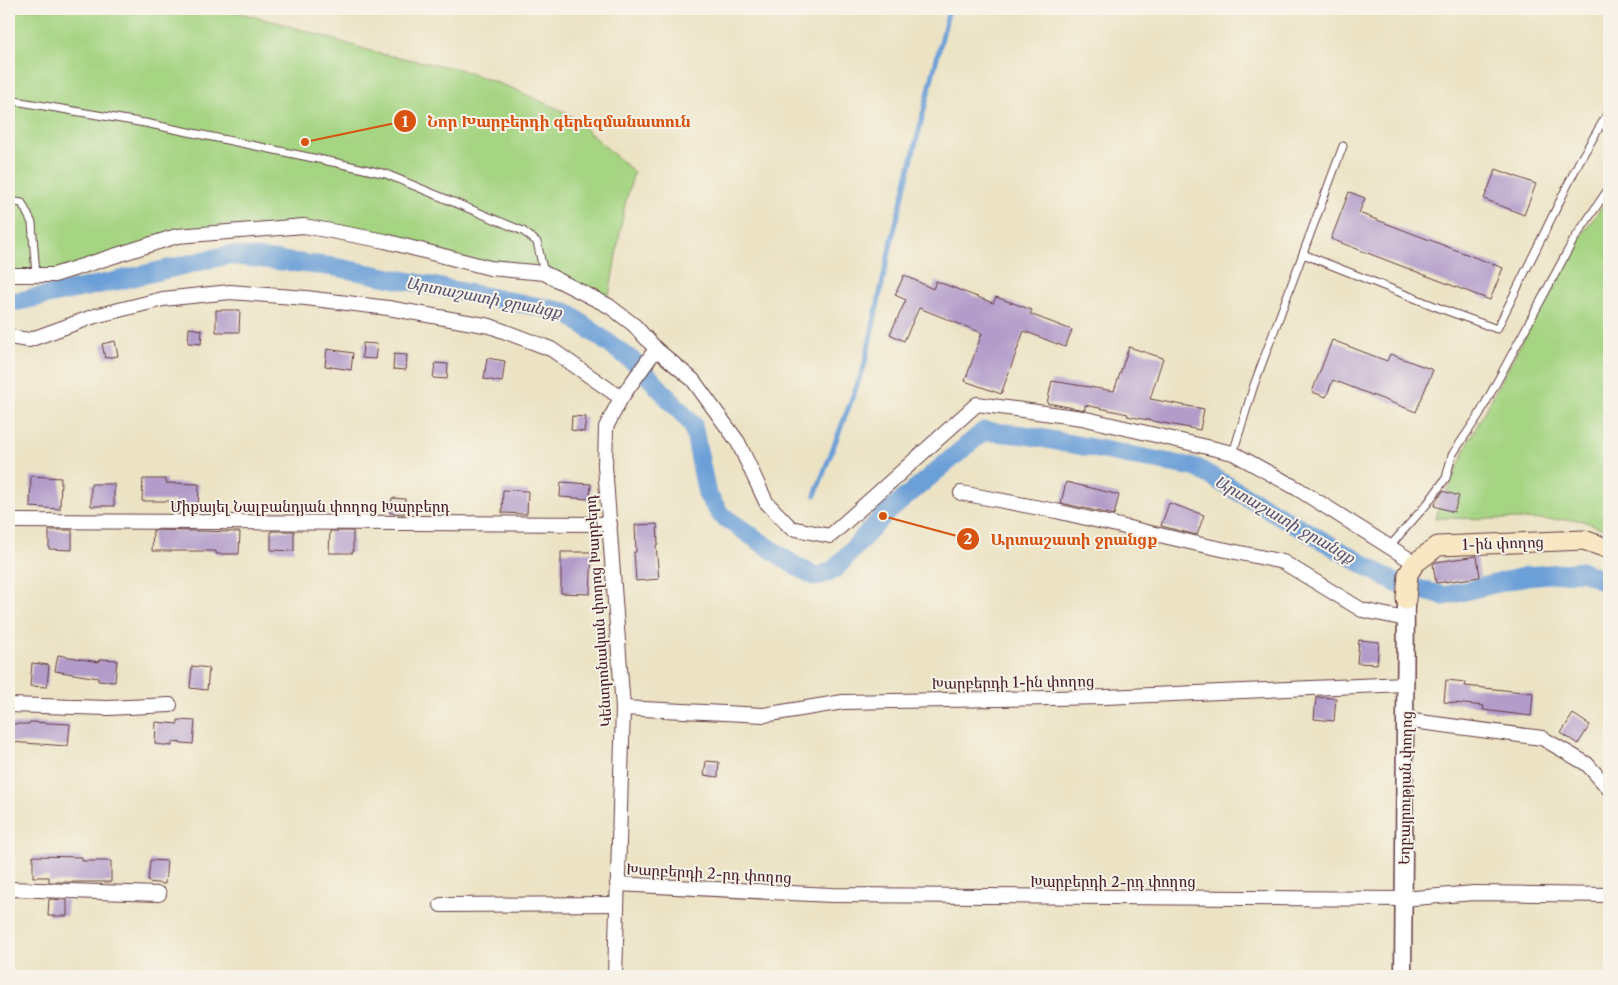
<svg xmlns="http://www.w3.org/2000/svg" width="1618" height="985" font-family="'Libre Caslon Text','Noto Serif Armenian',serif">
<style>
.green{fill:#a5d482;stroke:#787a56}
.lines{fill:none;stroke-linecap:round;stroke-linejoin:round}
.stream{stroke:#6a9fd7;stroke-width:5}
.canal{stroke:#6a9fd7;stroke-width:19}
.building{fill:#b39cca}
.service-casing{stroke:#623c42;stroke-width:9}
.minor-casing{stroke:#623c42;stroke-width:16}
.tertiary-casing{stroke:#623c42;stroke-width:19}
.secondary-casing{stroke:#623c42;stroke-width:21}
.service{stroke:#fff;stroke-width:7}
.minor{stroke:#fff;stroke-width:14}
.tertiary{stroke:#fff;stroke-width:16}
.secondary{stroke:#f9e7c3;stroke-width:19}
.labels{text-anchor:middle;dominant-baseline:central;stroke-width:4;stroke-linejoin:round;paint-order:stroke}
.street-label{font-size:15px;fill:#4a1f2b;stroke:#f7f3e8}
.water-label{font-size:16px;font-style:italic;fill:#575270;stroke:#f7f3e8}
.leader{fill:none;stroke:#d8530f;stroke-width:2}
.callout-dot{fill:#d8530f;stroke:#f7f3e8;stroke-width:2}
.mark-label{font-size:15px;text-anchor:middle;font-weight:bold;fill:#fff}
.callout-label{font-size:16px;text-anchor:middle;font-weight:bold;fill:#d8530f;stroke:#f7f3e8;stroke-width:4;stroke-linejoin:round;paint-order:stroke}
</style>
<rect width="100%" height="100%" fill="#f7f3e8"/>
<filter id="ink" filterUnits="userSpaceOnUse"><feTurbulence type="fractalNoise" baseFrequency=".02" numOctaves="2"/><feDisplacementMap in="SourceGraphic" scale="10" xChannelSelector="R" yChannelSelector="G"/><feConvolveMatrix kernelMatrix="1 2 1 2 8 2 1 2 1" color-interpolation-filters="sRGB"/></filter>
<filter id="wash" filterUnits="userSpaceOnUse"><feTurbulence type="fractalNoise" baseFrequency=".0096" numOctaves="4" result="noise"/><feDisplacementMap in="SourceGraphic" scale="20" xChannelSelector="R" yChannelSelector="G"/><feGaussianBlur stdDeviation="1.12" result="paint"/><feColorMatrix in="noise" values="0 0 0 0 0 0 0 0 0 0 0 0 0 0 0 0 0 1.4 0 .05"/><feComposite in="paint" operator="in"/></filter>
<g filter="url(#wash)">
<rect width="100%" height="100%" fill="#ece3c4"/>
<g class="green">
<path d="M 9,9 L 224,9 L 276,22 L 381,54 L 459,69 L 514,89 L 567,113 L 634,172 L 625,204 L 609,296 L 527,273 L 338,229 L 184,229 L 57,278 L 9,274 Z"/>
<path d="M 1609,197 L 1609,531 L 1580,520 L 1435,518 L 1470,439 L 1573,247 Z"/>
</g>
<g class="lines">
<path class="stream" d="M 815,495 L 864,367 L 891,243 L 949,9"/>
<path class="canal" d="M 9,301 L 19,301 L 116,281 L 228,255 L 335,267 L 566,312 L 637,364 L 693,425 L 707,494 L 721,515 L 794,565 L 816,577 L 834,570 L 883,516 L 984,431 L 1025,435 L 1197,468 L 1396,583 L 1444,596 L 1527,576 L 1583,571 L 1609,584"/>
</g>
<g id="blocks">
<g class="building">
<path d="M 1496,169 L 1536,184 L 1524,215 L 1484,199 Z"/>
<path d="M 1349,192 L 1365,198 L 1359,213 L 1503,268 L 1490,300 L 1331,239 Z"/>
<path d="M 904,275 L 933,289 L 936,281 L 993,303 L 996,297 L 1032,310 L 1030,314 L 1072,330 L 1065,347 L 1024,331 L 1001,394 L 965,381 L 982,333 L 919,308 L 904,341 L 890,334 L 906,300 L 895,295 Z"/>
<path d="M 216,310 L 240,310 L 239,332 L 216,332 Z"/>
<path d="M 189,328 L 202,330 L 201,344 L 188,343 Z"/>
<path d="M 1332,340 L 1387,361 L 1390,354 L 1433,370 L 1416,412 L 1333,380 L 1326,397 L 1312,392 Z"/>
<path d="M 115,341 L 118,356 L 105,358 L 102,344 Z"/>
<path d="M 363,343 L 377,344 L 375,359 L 362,358 Z"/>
<path d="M 1129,347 L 1163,358 L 1150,399 L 1204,409 L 1200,430 L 1127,416 L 1128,414 L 1085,405 L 1085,410 L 1047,403 L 1052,381 L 1114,391 Z"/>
<path d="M 327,349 L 353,353 L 351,370 L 325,366 Z"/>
<path d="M 394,354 L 407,355 L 406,370 L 393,369 Z"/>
<path d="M 487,358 L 505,361 L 502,382 L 484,379 Z"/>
<path d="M 435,363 L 448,364 L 447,379 L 433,378 Z"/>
<path d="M 572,416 L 586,417 L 584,432 L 571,430 Z"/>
<path d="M 31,476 L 61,478 L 60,509 L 30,507 Z"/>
<path d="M 143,479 L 166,479 L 166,483 L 199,484 L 198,513 L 175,513 L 175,501 L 142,501 Z"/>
<path d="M 561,482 L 591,484 L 590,499 L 560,497 Z"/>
<path d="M 1066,482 L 1119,495 L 1114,515 L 1061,503 Z"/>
<rect x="91" y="484" width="23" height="22"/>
<path d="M 503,490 L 528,491 L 527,514 L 502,513 Z"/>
<path d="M 1443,491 L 1459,496 L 1454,512 L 1434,506 Z"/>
<path d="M 392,498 L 405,499 L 404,514 L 390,513 Z"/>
<path d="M 1169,503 L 1204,515 L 1197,535 L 1161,526 Z"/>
<path d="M 657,524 L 658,544 L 656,545 L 659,579 L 636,581 L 634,552 L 636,552 L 635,525 Z"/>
<path d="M 49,530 L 72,530 L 72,550 L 49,549 Z"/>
<path d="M 153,530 L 240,532 L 239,554 L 216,554 L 216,551 L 152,551 Z"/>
<path d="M 271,531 L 294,531 L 294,551 L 271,550 Z"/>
<path d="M 330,531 L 353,531 L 353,553 L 329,553 Z"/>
<path d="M 561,552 L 592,552 L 590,594 L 561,593 Z"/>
<path d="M 1477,556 L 1480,577 L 1436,583 L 1433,564 L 1436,562 Z"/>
<path d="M 1359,640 L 1379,642 L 1377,664 L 1357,663 Z"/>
<path d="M 58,655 L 99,662 L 100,659 L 117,660 L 115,682 L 98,681 L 98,678 L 55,671 Z"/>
<path d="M 32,663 L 49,665 L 47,687 L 30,686 Z"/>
<path d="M 192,666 L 209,668 L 207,690 L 190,688 Z"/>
<path d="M 1446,680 L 1466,682 L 1465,686 L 1533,693 L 1531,716 L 1483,710 L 1484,706 L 1444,702 Z"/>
<path d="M 1316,697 L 1336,698 L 1334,721 L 1314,719 Z"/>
<path d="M 1573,714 L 1590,725 L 1578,744 L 1561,733 Z"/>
<path d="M 178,720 L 195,721 L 193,744 L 172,742 L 172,746 L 155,744 L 156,722 L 178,724 Z"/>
<path d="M 30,722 L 70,724 L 68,746 L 9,742 L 9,724 L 29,724 Z"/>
<path d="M 706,761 L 719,762 L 718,777 L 704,775 Z"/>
<path d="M 33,856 L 82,857 L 82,861 L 111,861 L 111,882 L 49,882 L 49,877 L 33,877 Z"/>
<path d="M 150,860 L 167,861 L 165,884 L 148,882 Z"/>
<path d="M 49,899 L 67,900 L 67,916 L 48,916 Z"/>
</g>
</g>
</g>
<g filter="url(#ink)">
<use href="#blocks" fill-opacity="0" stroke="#623c42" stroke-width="1"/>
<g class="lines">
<defs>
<g id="service">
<path d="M 9,100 L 145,123 L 342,164 L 386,174 L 523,231 L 537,242 L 544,273"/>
<path d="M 9,201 L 22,203 L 32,223 L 36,275"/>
<path d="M 1303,254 L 1442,309 L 1497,329 L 1579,162 L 1609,111"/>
<path d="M 1233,453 L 1254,385 L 1343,146"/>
<path d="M 1389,547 L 1427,504 L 1446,478 L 1452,455 L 1479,415 L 1573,241 L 1609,188"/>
</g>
<g id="minor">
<path d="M 9,275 L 54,275 L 177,236 L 304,226 L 385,241 L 490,268 L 544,273 L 609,306 L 634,325 L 656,349 L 693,380 L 738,442 L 766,502 L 791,528 L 830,536 L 977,404 L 1082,418 L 1233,453 L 1298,489 L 1415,563"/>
<path d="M 9,337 L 29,340 L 95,316 L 163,299 L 230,292 L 306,298 L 388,308 L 490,326 L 551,349 L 621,398"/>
<path d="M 961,493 L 1056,511 L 1198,544 L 1283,562 L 1362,610 L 1406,619"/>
<path d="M 9,521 L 610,524"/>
<path d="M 9,705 L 108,708 L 170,705"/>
<path d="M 623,708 L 764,715 L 843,702 L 1105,697 L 1405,684"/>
<path d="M 1405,720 L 1542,738 L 1587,764 L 1609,789"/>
<path d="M 617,884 L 831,895 L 1403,899 L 1474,893 L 1609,895"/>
<path d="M 9,889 L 159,894"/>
<path d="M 441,905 L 617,904"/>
<path d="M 615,976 L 623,708 L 605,466 L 606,427 L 621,398 L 656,349"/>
</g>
<path id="tertiary" d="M 1403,976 L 1406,600"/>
<path id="secondary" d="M 1406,600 L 1408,574 L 1415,563 L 1438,546 L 1584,540 L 1609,549"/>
</defs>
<use href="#service" class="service-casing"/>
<use href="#minor" class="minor-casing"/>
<use href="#tertiary" class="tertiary-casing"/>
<use href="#secondary" class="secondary-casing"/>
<use href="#service" class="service"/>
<use href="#minor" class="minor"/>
<use href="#tertiary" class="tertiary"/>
<use href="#secondary" class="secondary"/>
</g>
</g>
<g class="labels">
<g class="street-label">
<text x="310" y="506">Միքայել Նալբանդյան փողոց Խարբերդ</text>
<text transform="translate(1503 543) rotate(-2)">1-ին փողոց</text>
<text transform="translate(598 611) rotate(-94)">Կենտրոնական փողոց Խարբերդ</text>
<text transform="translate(1013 682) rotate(-1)">Խարբերդի 1-ին փողոց</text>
<text transform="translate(1405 788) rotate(-89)">Եղբայրության փողոց</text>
<text transform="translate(709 873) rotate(3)">Խարբերդի 2-րդ փողոց</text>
<text x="1113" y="881">Խարբերդի 2-րդ փողոց</text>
</g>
<g class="water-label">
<text transform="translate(484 297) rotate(11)">Արտաշատի ջրանցք</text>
<text transform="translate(1285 519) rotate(30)">Արտաշատի ջրանցք</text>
</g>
</g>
<path class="leader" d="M305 142L405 121M883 516L968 539"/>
<g class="callout-dot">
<circle cx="305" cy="142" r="5"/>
<circle cx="883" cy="516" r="5"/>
<circle cx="405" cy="121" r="12"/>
<circle cx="968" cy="539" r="12"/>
</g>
<g class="mark-label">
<text x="405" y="127">1</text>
<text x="968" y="544">2</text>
</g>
<g class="callout-label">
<text x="559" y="127">Նոր Խարբերդի գերեզմանատուն</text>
<text x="1074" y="545">Արտաշատի ջրանցք</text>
</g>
<rect width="1618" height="985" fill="none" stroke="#f7f3e8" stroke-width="30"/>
</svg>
